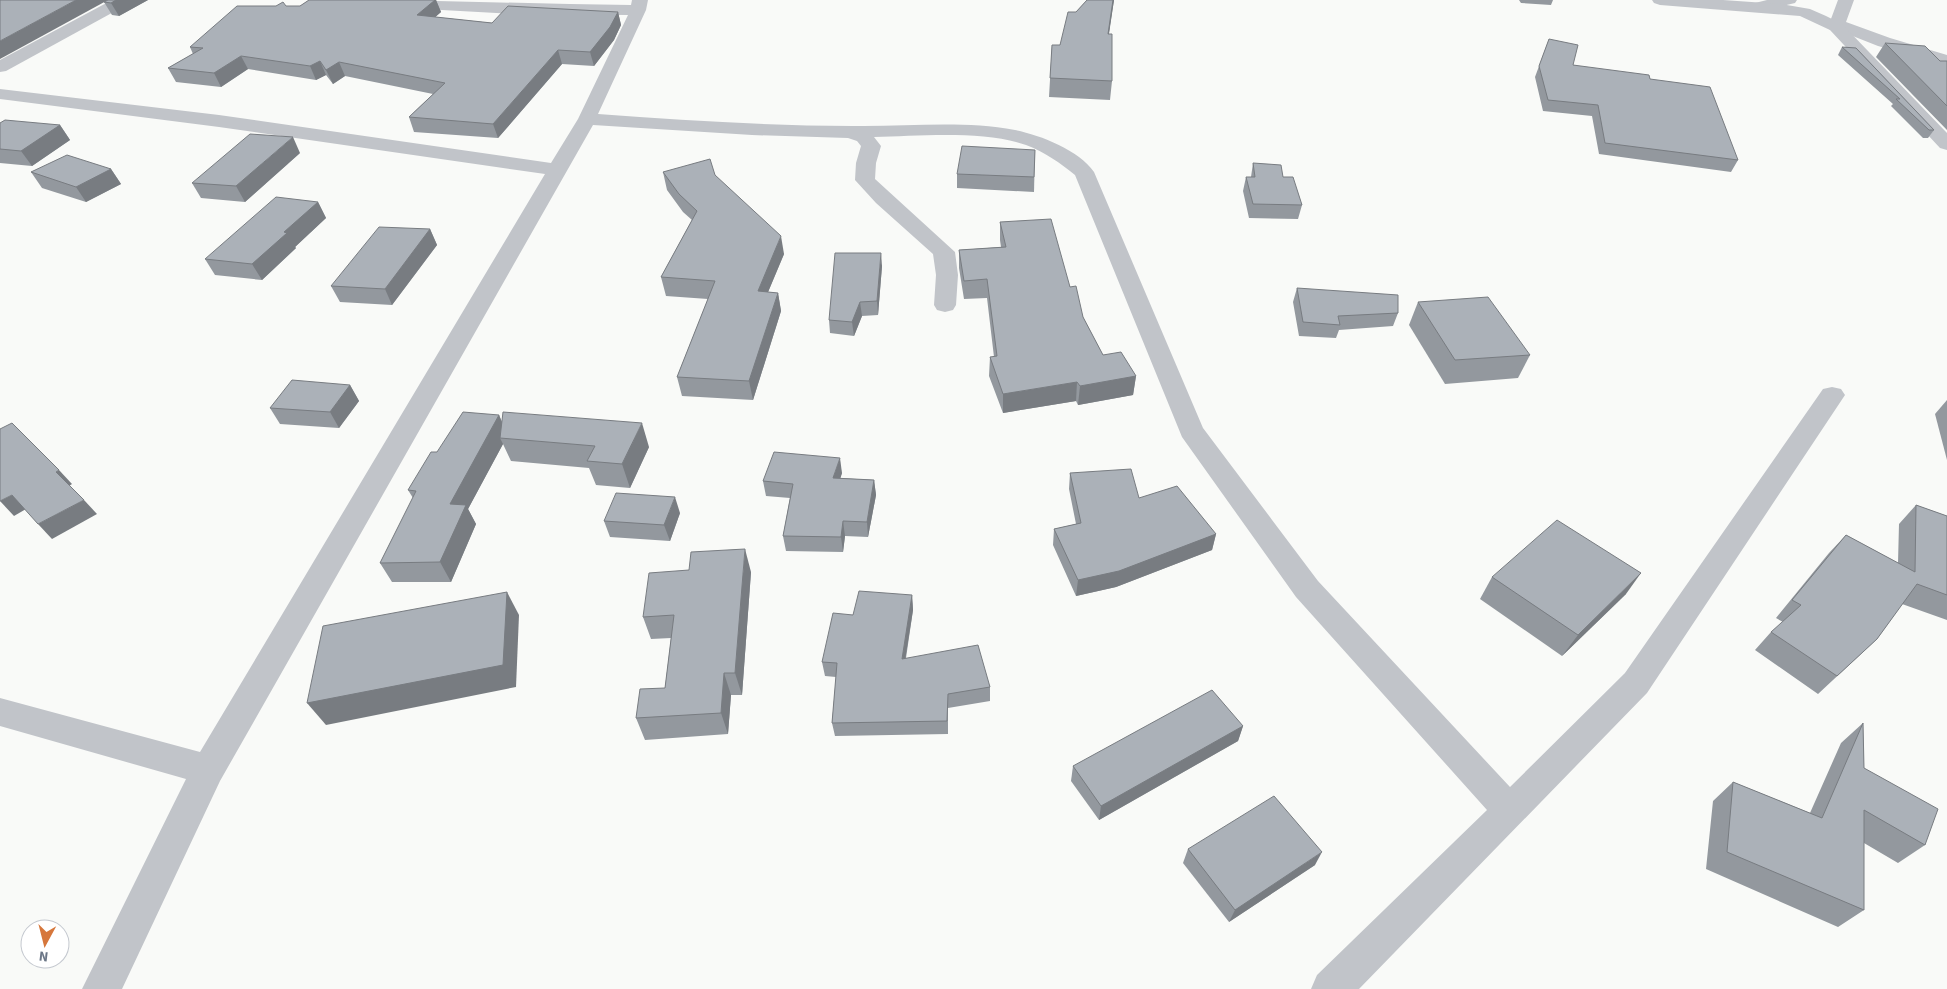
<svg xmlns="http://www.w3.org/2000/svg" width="1947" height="989" font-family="'Source Sans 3',sans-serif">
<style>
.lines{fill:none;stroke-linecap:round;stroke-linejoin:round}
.minor{fill:#c1c4c9;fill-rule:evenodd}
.tertiary{fill:#c1c4c9;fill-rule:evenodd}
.wall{fill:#93989e}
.shaded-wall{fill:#787c81}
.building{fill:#abb1b8;stroke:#787c81}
</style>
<rect width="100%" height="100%" fill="#f9faf8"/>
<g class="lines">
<g class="minor">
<path d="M 112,0 L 132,0 L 130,3 L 6,71 L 0,72 L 0,60 Z"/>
<path d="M 343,0 C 439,0 535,4 631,5 L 632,0 L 648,0 L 646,10 L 598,114 C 683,120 767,126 852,126 C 906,127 961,120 1015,130 C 1040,135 1079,150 1094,172 L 1203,428 L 1318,581 L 1510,787 L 1625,673 L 1823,389 L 1832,387 L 1841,389 L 1845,395 L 1647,693 L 1359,989 L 1311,989 L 1317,975 L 1487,810 L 1296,597 L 1182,437 L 1075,175 C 1060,163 1045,152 1026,145 C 984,130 919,136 874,137 L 881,146 L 876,163 L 875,179 L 955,252 L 958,275 L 956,305 L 953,310 L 945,312 L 937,310 L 934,305 L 936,275 L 933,254 L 876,203 L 855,180 L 856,163 L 861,146 L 857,141 L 848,138 L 752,135 L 593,125 L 220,781 L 122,989 L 82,989 L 186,779 L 0,726 L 0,698 L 200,752 L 545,174 L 219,127 L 0,99 L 0,89 L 219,115 L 551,163 L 578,119 L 628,15 L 513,14 L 351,5 L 345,3 Z"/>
<path d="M 1767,0 L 1797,0 L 1795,3 L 1757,12 L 1751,10 L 1749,7 L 1751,4 Z"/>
<path d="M 1838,0 L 1854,0 L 1846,22 L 1890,38 L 1947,55 L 1947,65 L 1878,46 L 1840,31 L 1830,30 L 1828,27 Z"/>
</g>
<path class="tertiary" d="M 1652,0 L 1723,0 L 1781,4 L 1810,9 L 1826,16 L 1842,24 L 1947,133 L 1947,150 L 1940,148 L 1830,30 L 1800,16 L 1660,5 L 1654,3 Z"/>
</g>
<g class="wall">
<path d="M 108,0 L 148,0 L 119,16 L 112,15 L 104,2 Z"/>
<path d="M 309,0 L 436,0 L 441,12 L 435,17 L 492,23 L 618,12 L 621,25 L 614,40 L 594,66 L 562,64 L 498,138 L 414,132 L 409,117 L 433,94 L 345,76 L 333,84 L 326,75 L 316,80 L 248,69 L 221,87 L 176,82 L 168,68 L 193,54 L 190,47 L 286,6 L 300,6 Z"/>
<path d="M 1087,0 L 1114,0 L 1109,34 L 1112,81 L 1110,100 L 1049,97 L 1052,45 L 1060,45 L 1076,12 Z"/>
<path d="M 1519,0 L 1553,0 L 1551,5 L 1521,3 Z"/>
<path d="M 1549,39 L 1573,65 L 1650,79 L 1738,160 L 1731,172 L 1599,154 L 1592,116 L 1543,111 L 1535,77 Z"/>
<path d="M 1885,43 L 1940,61 L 1947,61 L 1947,130 L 1876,57 Z"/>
<path d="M 1842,47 L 1856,48 L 1934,130 L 1928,138 L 1923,138 L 1891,106 L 1893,104 L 1838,55 Z"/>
<path d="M 0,123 L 60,125 L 70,140 L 32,166 L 0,163 Z"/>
<path d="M 1035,150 L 1034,192 L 957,188 L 957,174 Z"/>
<path d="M 300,153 L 245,202 L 201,198 L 192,183 Z"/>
<path d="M 1253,163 L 1283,177 L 1302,205 L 1298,219 L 1249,218 L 1243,191 L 1246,177 L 1251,177 Z"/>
<path d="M 111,169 L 121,184 L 86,202 L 42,188 L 31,172 Z"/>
<path d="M 663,172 L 715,175 L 784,254 L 768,292 L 778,293 L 781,311 L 753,400 L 682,396 L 677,377 L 708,299 L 666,296 L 661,277 L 692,220 L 683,212 L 667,190 Z"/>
<path d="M 318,202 L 326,218 L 295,247 L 296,248 L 262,280 L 215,275 L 205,259 Z"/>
<path d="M 1000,222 L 1070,287 L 1083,317 L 1103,355 L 1136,376 L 1133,395 L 1078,405 L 1076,401 L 1003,413 L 989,376 L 990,357 L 994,357 L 987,298 L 964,299 L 959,268 L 959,250 L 1001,247 L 1000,240 Z"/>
<path d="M 430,229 L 437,245 L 392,305 L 340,302 L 331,286 Z"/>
<path d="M 882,266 L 878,315 L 862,316 L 854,336 L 830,333 L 829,320 Z"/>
<path d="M 1297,288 L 1398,313 L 1393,326 L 1339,330 L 1336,338 L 1299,336 L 1293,302 Z"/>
<path d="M 1418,302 L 1530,355 L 1518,378 L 1445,384 L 1409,325 Z"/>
<path d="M 350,385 L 359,401 L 339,428 L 280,424 L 270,408 Z"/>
<path d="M 1947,400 L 1947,460 L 1935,414 Z"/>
<path d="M 499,415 L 502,422 L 649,447 L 630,488 L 596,485 L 589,468 L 511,461 L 503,444 L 468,509 L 476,524 L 451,582 L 392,582 L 380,563 L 413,498 L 408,490 L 437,452 Z"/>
<path d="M 842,473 L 840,478 L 874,480 L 876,495 L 868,537 L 845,536 L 843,552 L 786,551 L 783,536 L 790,498 L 766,496 L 763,481 Z"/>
<path d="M 1070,473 L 1139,498 L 1216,534 L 1212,550 L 1116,587 L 1076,596 L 1053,545 L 1054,529 L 1076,524 L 1069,489 Z"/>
<path d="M 1916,505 L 1947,516 L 1947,620 L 1902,604 L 1877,639 L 1818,694 L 1755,650 L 1771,632 L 1783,622 L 1776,618 L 1829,553 L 1846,535 L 1898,563 L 1899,524 Z"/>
<path d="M 680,513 L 670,541 L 610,537 L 604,521 Z"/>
<path d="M 751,572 L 742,695 L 731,695 L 728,734 L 645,740 L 636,718 L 665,688 L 671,638 L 651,639 L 643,617 Z"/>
<path d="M 1492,577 L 1626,594 L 1562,656 L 1480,599 Z"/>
<path d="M 912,595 L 913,610 L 906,658 L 990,687 L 990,701 L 948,708 L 948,734 L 835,736 L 832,723 L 836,677 L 825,676 L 822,662 L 853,615 Z"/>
<path d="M 1863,723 L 1864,768 L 1925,845 L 1898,863 L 1864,843 L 1864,910 L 1838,927 L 1706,869 L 1713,801 L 1733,782 L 1810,813 L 1841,743 Z"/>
<path d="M 1243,726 L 1238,741 L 1099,820 L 1071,781 L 1073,766 Z"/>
<path d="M 1188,849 L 1315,865 L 1229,922 L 1183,863 Z"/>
</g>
<g class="shaded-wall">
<path d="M 76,0 L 108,0 L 0,59 L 0,41 Z"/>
<path d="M 116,0 L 148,0 L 119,16 L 111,3 Z"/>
<path d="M 435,0 L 436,0 L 441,12 L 422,29 L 417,15 Z"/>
<path d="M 1113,0 L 1114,0 L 1106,52 L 1108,34 Z"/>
<path d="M 618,12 L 621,25 L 614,40 L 594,66 L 590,52 Z"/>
<path d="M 558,50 L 562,64 L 498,138 L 493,124 Z"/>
<path d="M 241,56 L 248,69 L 221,87 L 214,73 Z"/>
<path d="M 320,61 L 326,75 L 316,80 L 310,66 Z"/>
<path d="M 339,62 L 345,76 L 333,84 L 326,70 Z"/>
<path d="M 60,125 L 70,140 L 32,166 L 21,151 Z"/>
<path d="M 293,137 L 300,153 L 245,202 L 236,186 Z"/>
<path d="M 111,169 L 121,184 L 86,202 L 76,187 Z"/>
<path d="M 318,202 L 326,218 L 295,247 L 296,248 L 262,280 L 252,264 L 284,232 Z"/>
<path d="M 430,229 L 437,245 L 392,305 L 385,289 Z"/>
<path d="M 781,236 L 784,254 L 761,309 L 758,291 Z"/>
<path d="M 881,253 L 882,266 L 878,315 L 877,301 Z"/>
<path d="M 778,293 L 781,311 L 753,400 L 749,381 Z"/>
<path d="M 860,302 L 862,316 L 854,336 L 852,322 Z"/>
<path d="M 1136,376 L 1133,395 L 1078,405 L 1080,386 Z"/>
<path d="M 1077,382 L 1076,401 L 1003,413 L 1003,394 Z"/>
<path d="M 350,385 L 359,401 L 339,428 L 330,412 Z"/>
<path d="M 499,415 L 507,435 L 500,438 L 503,444 L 468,509 L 476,524 L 451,582 L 440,562 L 450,504 Z"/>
<path d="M 642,423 L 649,447 L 630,488 L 622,464 Z"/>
<path d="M 840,458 L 842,473 L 836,493 L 833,478 Z"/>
<path d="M 59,470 L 72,484 L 69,486 L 56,472 Z"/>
<path d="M 874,480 L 876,495 L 868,537 L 867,522 Z"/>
<path d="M 12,495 L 26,509 L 14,516 L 0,501 Z"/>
<path d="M 675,497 L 680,513 L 670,541 L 664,525 Z"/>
<path d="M 84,500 L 97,514 L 52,539 L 38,524 Z"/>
<path d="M 843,521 L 845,536 L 843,552 L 841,537 Z"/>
<path d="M 1216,534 L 1212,550 L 1116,587 L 1076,596 L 1078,580 Z"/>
<path d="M 745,549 L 751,572 L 742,695 L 735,673 Z"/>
<path d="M 1641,573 L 1626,594 L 1562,656 L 1578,635 Z"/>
<path d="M 507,592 L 519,615 L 516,687 L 326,725 L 307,703 Z"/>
<path d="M 912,595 L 913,610 L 903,673 L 902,659 Z"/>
<path d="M 724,673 L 731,695 L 728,734 L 721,713 Z"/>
<path d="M 1243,726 L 1238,741 L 1099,820 L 1101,806 Z"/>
<path d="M 1322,852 L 1315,865 L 1229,922 L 1235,910 Z"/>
</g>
<g class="building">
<path d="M 0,0 L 76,0 L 0,41 Z"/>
<path d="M 108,0 L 116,0 L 111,3 L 104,2 Z"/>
<path d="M 309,0 L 435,0 L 417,15 L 492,23 L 508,6 L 618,12 L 610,27 L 590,52 L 558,50 L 493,124 L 409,117 L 445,83 L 339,62 L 326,70 L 320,61 L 310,66 L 241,56 L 214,73 L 168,68 L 203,48 L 190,47 L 237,6 L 276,6 L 283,2 L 286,6 L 300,6 Z"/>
<path d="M 1087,0 L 1113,0 L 1108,34 L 1112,34 L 1112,81 L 1050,78 L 1052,45 L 1060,45 L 1068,12 L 1076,12 Z"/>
<path d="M 1549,39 L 1578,45 L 1573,65 L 1649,75 L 1650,79 L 1710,87 L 1738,160 L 1605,143 L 1598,105 L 1548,100 L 1539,66 Z"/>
<path d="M 1885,43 L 1925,46 L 1940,61 L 1947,61 L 1947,106 Z"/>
<path d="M 1842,47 L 1856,48 L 1934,130 L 1929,130 L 1896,99 L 1900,99 Z"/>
<path d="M 5,120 L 60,125 L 21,151 L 0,149 L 0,123 Z"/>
<path d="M 250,134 L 293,137 L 236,186 L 192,183 Z"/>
<path d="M 962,146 L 1035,150 L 1034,177 L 957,174 Z"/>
<path d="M 67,155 L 111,169 L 76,187 L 31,172 Z"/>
<path d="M 710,159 L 715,175 L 781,236 L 758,291 L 778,293 L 749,381 L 677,377 L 715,281 L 661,277 L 697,211 L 679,194 L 663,172 Z"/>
<path d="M 1253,163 L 1281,165 L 1283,177 L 1293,177 L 1302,205 L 1253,204 L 1246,177 L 1255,177 Z"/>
<path d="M 276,197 L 318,202 L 284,232 L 287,233 L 252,264 L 205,259 Z"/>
<path d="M 1051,219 L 1070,287 L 1076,286 L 1083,317 L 1103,355 L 1121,352 L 1136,376 L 1080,386 L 1077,382 L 1003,394 L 990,357 L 997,356 L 987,279 L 964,281 L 959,250 L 1006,247 L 1000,222 Z"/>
<path d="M 379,227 L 430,229 L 385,289 L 331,286 Z"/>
<path d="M 835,253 L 881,253 L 877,301 L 860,302 L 852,322 L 829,320 Z"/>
<path d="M 1297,288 L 1398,295 L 1398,313 L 1338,316 L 1340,325 L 1303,322 Z"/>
<path d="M 1488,297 L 1530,355 L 1455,360 L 1418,302 Z"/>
<path d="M 292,380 L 350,385 L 330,412 L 270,408 Z"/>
<path d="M 463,412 L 499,415 L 450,504 L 466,505 L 440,562 L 380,563 L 416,491 L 408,490 L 431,452 L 437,452 Z"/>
<path d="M 503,412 L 642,423 L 622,464 L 587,461 L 595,446 L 500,438 Z"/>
<path d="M 12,423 L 59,470 L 56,472 L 84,500 L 38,524 L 12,495 L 0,501 L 0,429 Z"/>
<path d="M 774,452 L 840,458 L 833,478 L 874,480 L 867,522 L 843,521 L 841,537 L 783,536 L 793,484 L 763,481 Z"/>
<path d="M 1131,469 L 1139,498 L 1177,486 L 1216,534 L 1119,571 L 1078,580 L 1054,529 L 1081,523 L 1070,473 Z"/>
<path d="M 616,493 L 675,497 L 664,525 L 604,521 Z"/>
<path d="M 1916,505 L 1947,516 L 1947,595 L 1917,584 L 1877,639 L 1837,676 L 1771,632 L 1801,605 L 1792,600 L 1846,535 L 1915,572 Z"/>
<path d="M 1557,520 L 1641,573 L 1578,635 L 1492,577 Z"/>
<path d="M 745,549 L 735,673 L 724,673 L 721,713 L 636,718 L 640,689 L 665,688 L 674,615 L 643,617 L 649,573 L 689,570 L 691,552 Z"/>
<path d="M 859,591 L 912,595 L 902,659 L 978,645 L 990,687 L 948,694 L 947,721 L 832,723 L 837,663 L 822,662 L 833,613 L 853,615 Z"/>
<path d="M 507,592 L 503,665 L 307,703 L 323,626 Z"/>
<path d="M 1212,690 L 1243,726 L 1101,806 L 1073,766 Z"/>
<path d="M 1863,723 L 1864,768 L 1938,809 L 1925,845 L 1864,810 L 1864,910 L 1727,852 L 1733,782 L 1822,818 Z"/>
<path d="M 1274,796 L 1322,852 L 1235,910 L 1188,849 Z"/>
</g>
<g transform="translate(45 944) rotate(187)"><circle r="24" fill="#ffffff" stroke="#c4c8cf"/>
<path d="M0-4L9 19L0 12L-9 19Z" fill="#d6773c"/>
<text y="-8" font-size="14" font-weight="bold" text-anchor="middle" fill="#6b7686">N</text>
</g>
</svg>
